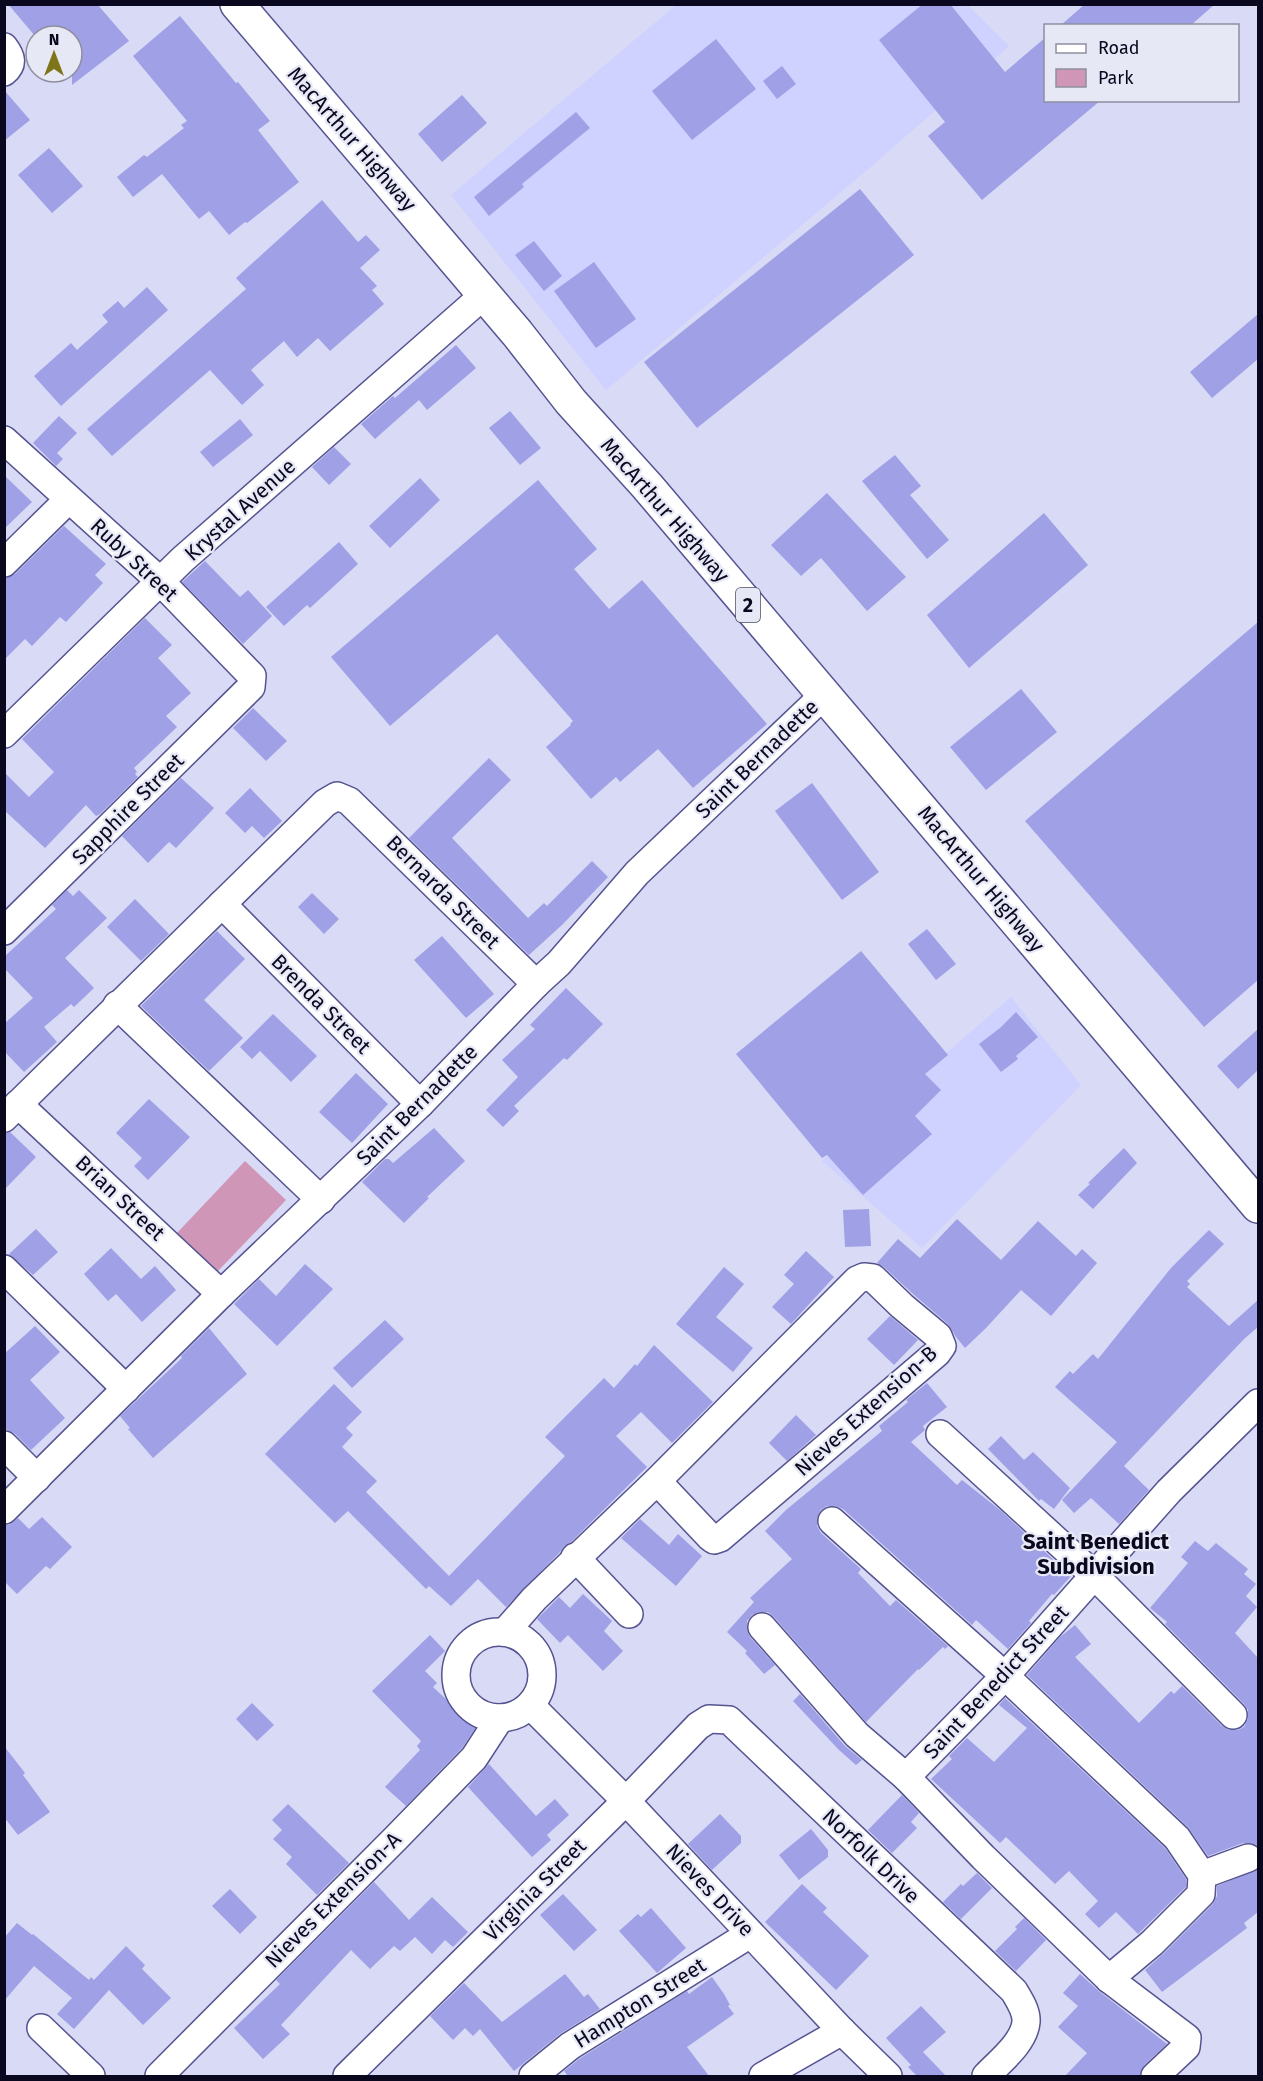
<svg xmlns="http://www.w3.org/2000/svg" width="1263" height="2081" font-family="'Fira Sans',sans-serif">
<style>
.built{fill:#cfd1ff}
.green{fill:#cf96b8}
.building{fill:#9fa0e6}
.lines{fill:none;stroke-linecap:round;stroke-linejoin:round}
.street-casing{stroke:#555390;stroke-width:30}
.highway-casing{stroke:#555390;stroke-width:36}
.street{stroke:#fff;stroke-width:27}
.highway{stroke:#fff;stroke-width:33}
.labels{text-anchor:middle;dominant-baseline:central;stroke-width:4.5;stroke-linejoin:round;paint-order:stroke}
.shield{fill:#e7e8f6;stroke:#4c4b60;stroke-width:1.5}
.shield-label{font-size:20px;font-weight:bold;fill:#0a081f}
.street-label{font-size:21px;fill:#0a081f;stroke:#e7e8f6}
.neighbourhood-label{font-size:22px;font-weight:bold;fill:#0a081f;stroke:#e7e8f6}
</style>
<rect width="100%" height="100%" fill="#d8daf6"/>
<g class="built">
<path d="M 676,5 L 968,5 L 1009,46 L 873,165 L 606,390 L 451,195 Z"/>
<path d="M 1011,997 L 1081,1085 L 922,1248 L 822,1161 Z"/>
</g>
<path class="green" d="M 245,1161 L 286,1200 L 218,1271 L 177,1233 Z"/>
<g class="building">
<path d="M 8,4 L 97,4 L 129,41 L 72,85 L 72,36 L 35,36 Z"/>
<path d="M 923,4 L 950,4 L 1005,72 L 1046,37 L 1046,100 L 1101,100 L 982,200 L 928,136 L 945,122 L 879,40 Z"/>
<path d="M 1085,4 L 1215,4 L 1190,26 L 1060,26 Z"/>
<path d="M 180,16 L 236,83 L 238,82 L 270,121 L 258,130 L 299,182 L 247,223 L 245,222 L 229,235 L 209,211 L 199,219 L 162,174 L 133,197 L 117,177 L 144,155 L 147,157 L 184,128 L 181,125 L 187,121 L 133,56 Z"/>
<path d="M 716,39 L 756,89 L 692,140 L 652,91 Z"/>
<path d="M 782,66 L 796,84 L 777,99 L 763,81 Z"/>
<path d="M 4,90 L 30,120 L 4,141 Z"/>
<path d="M 462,95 L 487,123 L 442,162 L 418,134 Z"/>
<path d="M 576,112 L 590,128 L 522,184 L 524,187 L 489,216 L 474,197 Z"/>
<path d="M 49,148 L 83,186 L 52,213 L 18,175 Z"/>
<path d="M 860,189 L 914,255 L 697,428 L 644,362 Z"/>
<path d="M 322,200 L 358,242 L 366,235 L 380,250 L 360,268 L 377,286 L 372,290 L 384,304 L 330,351 L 318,338 L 297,357 L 284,341 L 251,370 L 264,385 L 242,405 L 210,370 L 112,456 L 87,429 L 246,289 L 236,278 Z"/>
<path d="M 534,241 L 562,276 L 544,291 L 515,255 Z"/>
<path d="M 594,262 L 636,319 L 596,348 L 554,291 Z"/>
<path d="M 147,287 L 168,310 L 61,406 L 34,376 L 71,343 L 77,350 L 108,322 L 102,315 L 118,301 L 124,308 Z"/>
<path d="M 1258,314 L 1258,359 L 1212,398 L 1190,372 Z"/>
<path d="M 456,345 L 476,368 L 427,410 L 419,400 L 375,439 L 361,424 L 393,396 L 395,398 Z"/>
<path d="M 510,411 L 541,448 L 520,465 L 489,428 Z"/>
<path d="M 59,416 L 77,433 L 57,453 L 63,459 L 56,466 L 33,443 Z"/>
<path d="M 240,419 L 253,435 L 213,467 L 200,452 Z"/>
<path d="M 334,447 L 351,464 L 329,485 L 312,467 Z"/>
<path d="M 895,455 L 921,486 L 910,495 L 949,540 L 927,559 L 862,481 Z"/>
<path d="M 4,475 L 32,502 L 4,529 Z"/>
<path d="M 420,478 L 440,500 L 390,548 L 369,526 Z"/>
<path d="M 538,480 L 597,549 L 574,569 L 609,609 L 642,580 L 767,724 L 693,788 L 658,749 L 620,782 L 616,777 L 591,799 L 546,747 L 571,725 L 570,724 L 573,721 L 497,634 L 390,726 L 331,657 Z"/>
<path d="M 827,493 L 906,577 L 867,611 L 821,558 L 801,576 L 771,545 Z"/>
<path d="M 1044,513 L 1088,565 L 969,668 L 927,615 Z"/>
<path d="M 64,526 L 106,564 L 95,575 L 103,583 L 66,622 L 60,617 L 32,646 L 25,639 L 4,660 L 4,579 L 15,574 Z"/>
<path d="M 339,542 L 358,564 L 310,608 L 307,605 L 284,626 L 266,607 Z"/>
<path d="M 205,561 L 240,597 L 248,590 L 272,616 L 243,644 L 182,582 Z"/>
<path d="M 145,618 L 172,645 L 158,658 L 191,693 L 166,716 L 177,727 L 134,768 L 137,772 L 135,774 L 138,777 L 100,814 L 96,816 L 86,805 L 45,848 L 4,810 L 4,772 L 29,797 L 54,772 L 22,739 Z"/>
<path d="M 1258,622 L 1258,980 L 1204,1027 L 1025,821 Z"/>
<path d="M 1021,689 L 1057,732 L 986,790 L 950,747 Z"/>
<path d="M 253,708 L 287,741 L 266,761 L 233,728 Z"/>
<path d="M 489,758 L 511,780 L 452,838 L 528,918 L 544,903 L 547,906 L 592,861 L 608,877 L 563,924 L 529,955 L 409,838 Z"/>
<path d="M 181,778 L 214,808 L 176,848 L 169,842 L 148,863 L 122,836 Z"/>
<path d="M 812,783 L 879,872 L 842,900 L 775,811 Z"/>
<path d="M 250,788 L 282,821 L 264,838 L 252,826 L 245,833 L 225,813 Z"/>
<path d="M 67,890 L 73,896 L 79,890 L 107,918 L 65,958 L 94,988 L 74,1007 L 71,1004 L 44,1027 L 57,1042 L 24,1072 L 4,1051 L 4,1024 L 33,998 L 4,968 L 4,957 L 56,909 L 52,905 Z"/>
<path d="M 312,893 L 339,919 L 324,934 L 298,907 Z"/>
<path d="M 135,899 L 169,934 L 141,961 L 107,927 Z"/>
<path d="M 927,929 L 956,964 L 936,980 L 908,944 Z"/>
<path d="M 217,931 L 245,959 L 204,1000 L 243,1038 L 209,1071 L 141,1006 Z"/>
<path d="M 442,936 L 494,994 L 466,1018 L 414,960 Z"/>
<path d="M 861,951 L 948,1055 L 925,1074 L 941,1090 L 915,1116 L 932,1134 L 863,1195 L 827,1155 L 822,1158 L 736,1054 Z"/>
<path d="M 566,988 L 603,1024 L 567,1060 L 564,1058 L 514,1106 L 519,1111 L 503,1127 L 486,1110 L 518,1077 L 502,1060 L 535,1029 L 530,1025 Z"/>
<path d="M 1016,1012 L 1038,1037 L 1016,1056 L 1018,1059 L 1001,1072 L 979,1044 L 1000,1028 Z"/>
<path d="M 273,1014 L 317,1056 L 291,1082 L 260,1051 L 252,1059 L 240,1047 Z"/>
<path d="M 1258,1029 L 1258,1070 L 1238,1089 L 1217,1066 Z"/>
<path d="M 356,1073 L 388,1104 L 352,1143 L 319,1112 Z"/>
<path d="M 149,1099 L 190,1137 L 148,1180 L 134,1166 L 142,1158 L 116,1133 Z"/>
<path d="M 434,1128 L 465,1161 L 427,1197 L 429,1198 L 404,1223 L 362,1182 L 385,1159 L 389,1159 L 393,1163 Z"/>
<path d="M 10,1132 L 36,1157 L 4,1190 L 4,1133 Z"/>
<path d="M 1124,1148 L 1137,1163 L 1093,1209 L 1078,1195 L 1090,1184 L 1088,1183 Z"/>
<path d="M 869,1209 L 871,1246 L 845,1247 L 843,1210 Z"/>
<path d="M 957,1219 L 1001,1260 L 1038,1221 L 1076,1256 L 1082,1249 L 1097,1263 L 1051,1316 L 1021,1290 L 986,1328 L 965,1348 L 956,1337 L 948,1324 L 913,1294 L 884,1267 L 877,1263 L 898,1239 L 920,1258 Z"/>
<path d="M 36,1229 L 58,1252 L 33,1275 L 9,1254 Z"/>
<path d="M 1209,1230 L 1224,1244 L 1187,1281 L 1190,1284 L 1187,1287 L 1229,1326 L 1258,1300 L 1258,1327 L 1244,1339 L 1124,1466 L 1149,1490 L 1119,1524 L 1091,1498 L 1074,1513 L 1062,1500 L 1117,1442 L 1055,1387 L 1070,1371 L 1073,1374 L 1093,1354 L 1098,1359 L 1171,1268 Z"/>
<path d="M 111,1248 L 141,1279 L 155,1266 L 176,1290 L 142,1322 L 116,1294 L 108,1301 L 84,1274 Z"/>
<path d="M 806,1251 L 834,1277 L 791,1324 L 772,1307 L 794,1284 L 784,1275 Z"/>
<path d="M 305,1264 L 333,1289 L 277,1346 L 234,1304 L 259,1279 L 276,1296 Z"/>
<path d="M 724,1267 L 744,1284 L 716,1317 L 753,1348 L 733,1372 L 676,1324 Z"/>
<path d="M 890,1316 L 918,1340 L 894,1365 L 867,1339 Z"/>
<path d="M 385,1320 L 404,1339 L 352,1388 L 333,1368 Z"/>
<path d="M 35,1326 L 60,1352 L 30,1380 L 65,1418 L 31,1450 L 15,1434 L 4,1428 L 4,1354 Z"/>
<path d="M 209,1328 L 247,1374 L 153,1458 L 128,1429 L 130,1428 L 120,1416 L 182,1358 L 181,1356 Z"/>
<path d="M 654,1345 L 713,1402 L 672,1443 L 641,1412 L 616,1436 L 647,1467 L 571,1542 L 564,1546 L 560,1552 L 506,1607 L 478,1579 L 451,1606 L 429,1586 L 426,1589 L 348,1511 L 335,1523 L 265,1454 L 334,1384 L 362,1412 L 346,1428 L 353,1435 L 342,1447 L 377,1481 L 366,1492 L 449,1576 L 565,1456 L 545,1437 L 604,1378 L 614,1388 L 635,1364 L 637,1366 Z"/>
<path d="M 927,1383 L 947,1407 L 923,1426 L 925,1430 L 911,1442 L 957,1485 L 962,1480 L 1000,1510 L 1071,1576 L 1054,1595 L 1052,1594 L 1029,1621 L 1031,1623 L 1008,1649 L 976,1620 L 972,1625 L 843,1509 L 835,1506 L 827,1506 L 821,1510 L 817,1518 L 817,1526 L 821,1533 L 861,1569 L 858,1573 L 890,1606 L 896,1600 L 948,1646 L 945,1649 L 943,1647 L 919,1670 L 918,1669 L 866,1722 L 774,1617 L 768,1612 L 759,1612 L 752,1615 L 747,1621 L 747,1630 L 750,1637 L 775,1665 L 764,1674 L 745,1653 L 747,1651 L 727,1632 L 754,1602 L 750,1598 L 792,1559 L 765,1531 L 786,1510 L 882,1431 L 879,1426 L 908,1402 L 906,1400 Z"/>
<path d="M 796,1415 L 816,1435 L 787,1461 L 769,1443 Z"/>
<path d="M 1001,1436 L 1024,1460 L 1033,1452 L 1070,1488 L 1054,1509 L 1041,1499 L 1039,1501 L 988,1449 Z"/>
<path d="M 42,1517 L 72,1547 L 50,1569 L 46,1566 L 17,1594 L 4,1581 L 4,1525 L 9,1525 L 18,1518 L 29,1529 Z"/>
<path d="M 640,1519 L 669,1545 L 678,1534 L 702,1556 L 676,1586 L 621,1538 Z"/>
<path d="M 1195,1541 L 1208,1551 L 1216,1543 L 1248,1569 L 1244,1574 L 1256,1584 L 1246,1596 L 1257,1607 L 1235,1633 L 1258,1658 L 1258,1846 L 1251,1843 L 1243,1843 L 1208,1856 L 1188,1827 L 1027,1675 L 1060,1637 L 1075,1625 L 1091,1644 L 1075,1657 L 1139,1723 L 1171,1691 L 1174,1694 L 1182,1686 L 1222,1726 L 1229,1730 L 1238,1730 L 1244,1727 L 1248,1719 L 1248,1710 L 1244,1704 L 1165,1624 L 1167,1622 L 1150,1608 L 1188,1563 L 1181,1557 Z"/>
<path d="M 583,1594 L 612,1621 L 604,1631 L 623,1651 L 603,1671 L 568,1635 L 560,1643 L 537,1619 L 559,1597 L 570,1608 Z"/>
<path d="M 430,1635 L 445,1651 L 425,1671 L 437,1683 L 433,1687 L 476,1727 L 462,1748 L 406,1806 L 385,1787 L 420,1750 L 417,1746 L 421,1741 L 372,1691 Z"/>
<path d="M 800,1694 L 845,1746 L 862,1760 L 856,1765 L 839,1750 L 793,1701 Z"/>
<path d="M 1005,1698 L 1165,1848 L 1186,1879 L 1186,1887 L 1138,1934 L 1116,1912 L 1099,1928 L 1085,1914 L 1098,1901 L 1069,1871 L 1055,1884 L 1006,1837 L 1000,1843 L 931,1779 L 952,1759 L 949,1756 L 967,1738 L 994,1762 L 1027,1728 L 999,1705 Z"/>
<path d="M 252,1703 L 274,1725 L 257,1741 L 236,1719 Z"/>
<path d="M 4,1746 L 25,1773 L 23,1775 L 50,1812 L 18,1835 L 4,1817 Z"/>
<path d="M 489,1764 L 536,1816 L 555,1799 L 569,1815 L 547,1835 L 551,1840 L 532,1857 L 468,1787 Z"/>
<path d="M 902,1795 L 919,1813 L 911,1822 L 917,1828 L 892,1853 L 868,1830 Z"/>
<path d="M 288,1804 L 349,1863 L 317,1895 L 286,1864 L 292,1857 L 273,1839 L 282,1830 L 272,1820 Z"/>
<path d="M 720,1814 L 741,1836 L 741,1843 L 712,1870 L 688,1844 Z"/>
<path d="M 811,1829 L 828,1850 L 828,1857 L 799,1880 L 779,1855 Z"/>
<path d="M 1258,1869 L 1258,1912 L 1244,1923 L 1247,1928 L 1162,1992 L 1145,1970 L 1163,1954 L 1212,1905 L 1217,1896 L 1217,1886 Z"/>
<path d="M 977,1873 L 992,1888 L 961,1919 L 943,1902 L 961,1884 L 963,1886 Z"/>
<path d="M 374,1882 L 409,1920 L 432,1897 L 468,1932 L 453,1947 L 445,1940 L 432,1954 L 415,1937 L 400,1951 L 394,1946 L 370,1969 L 351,1950 L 281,2025 L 290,2034 L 263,2059 L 234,2028 L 280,1984 L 276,1980 Z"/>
<path d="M 802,1884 L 827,1908 L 823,1912 L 869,1956 L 836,1990 L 765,1922 Z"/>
<path d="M 230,1889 L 257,1917 L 240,1934 L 212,1906 Z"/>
<path d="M 563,1894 L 597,1930 L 574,1951 L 540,1915 Z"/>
<path d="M 651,1908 L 686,1948 L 657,1973 L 619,1931 L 638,1914 L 641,1917 Z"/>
<path d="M 1024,1918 L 1046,1940 L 1016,1971 L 995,1951 L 1017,1929 L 1015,1927 Z"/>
<path d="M 17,1923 L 32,1935 L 33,1934 L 89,1980 L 91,1977 L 94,1980 L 126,1946 L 145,1965 L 142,1969 L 171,1998 L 143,2025 L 109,1990 L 74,2029 L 57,2014 L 72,1998 L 34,1966 L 4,2001 L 4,1938 Z"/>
<path d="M 565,1974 L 584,1997 L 588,1994 L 600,2009 L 560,2034 L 514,2071 L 480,2029 L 473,2036 L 465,2028 L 453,2040 L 430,2016 L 464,1983 L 502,2022 Z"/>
<path d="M 1080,1974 L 1100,1992 L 1167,2044 L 1144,2065 L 1140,2076 L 1065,2076 L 1087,2053 L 1058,2027 L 1078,2006 L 1063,1993 Z"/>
<path d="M 712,1977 L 724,1994 L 730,2005 L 728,2006 L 734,2014 L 687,2047 L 709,2076 L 568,2076 L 564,2071 L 579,2059 L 687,1991 L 689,1994 Z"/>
<path d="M 921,2006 L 946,2032 L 923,2052 L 946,2076 L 917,2076 L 908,2067 L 911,2065 L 886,2038 Z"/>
</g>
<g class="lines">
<defs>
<g id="street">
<path d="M 4,47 C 11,56 14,64 4,72"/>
<path d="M 4,440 L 160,581 L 252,676 L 251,687 L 4,931"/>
<path d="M 4,563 L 68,500"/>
<path d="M 4,734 L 183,559 L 484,295"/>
<path d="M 222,904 L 420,1104"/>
<path d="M 117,1005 L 321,1200"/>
<path d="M 18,1104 L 221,1294"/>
<path d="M 4,1118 L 325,803 L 337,796 L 349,801 L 536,984"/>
<path d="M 4,1269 L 126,1389"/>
<path d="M 940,1434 L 1094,1575 L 1233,1715"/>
<path d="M 4,1445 L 37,1478"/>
<path d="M 4,1510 L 221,1294 L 420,1104 L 536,984 L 559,963 L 637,873 L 824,695"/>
<path d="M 832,1521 L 1005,1676 L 1177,1838 L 1202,1875 L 1201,1894 L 1152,1943 L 1109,1979"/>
<path d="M 575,1557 L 629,1614"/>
<path d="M 762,1627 L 857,1735 L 906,1777 L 983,1857 L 1109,1979 L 1187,2038 L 1186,2047 L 1155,2076"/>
<path d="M 505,1632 L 534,1599 L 657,1481 L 857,1280 L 864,1277 L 873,1278 L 902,1306 L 938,1336 L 942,1346 L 937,1353 L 720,1538 L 714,1540 L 710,1537 L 657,1481"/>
<circle cx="499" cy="1675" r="43"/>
<path d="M 530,1705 L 626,1801 L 842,2031 L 888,2076"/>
<path d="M 906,1777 L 1005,1676 L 1169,1491 L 1258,1403"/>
<path d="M 1202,1875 L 1248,1858"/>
<path d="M 41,2028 L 91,2076"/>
<path d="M 159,2076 L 396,1838 L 474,1758 L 500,1718"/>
<path d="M 347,2076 L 626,1801 L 698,1726 L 709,1719 L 729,1720 L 1014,1991 C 1019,2000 1027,2011 1026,2022 C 1024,2043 999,2062 986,2076"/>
<path d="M 533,2076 L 570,2046 L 750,1934"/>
<path d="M 763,2076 L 842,2031"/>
</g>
<path id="highway" d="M 237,4 L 517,333 L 571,402 L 647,486 L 1258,1206"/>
</defs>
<use href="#street" class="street-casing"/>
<use href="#highway" class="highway-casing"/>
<use href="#street" class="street"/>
<use href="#highway" class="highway"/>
</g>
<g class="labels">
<rect class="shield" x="736" y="588" width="24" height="34" rx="4.5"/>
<g class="shield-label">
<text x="748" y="605">2</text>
</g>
<g class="street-label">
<text transform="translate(352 139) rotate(49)">MacArthur Highway</text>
<text transform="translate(240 510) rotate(-42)">Krystal Avenue</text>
<text transform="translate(665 510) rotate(49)">MacArthur Highway</text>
<text transform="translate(134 560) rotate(43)">Ruby Street</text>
<text transform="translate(757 759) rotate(-44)">Saint Bernadette</text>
<text transform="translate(128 809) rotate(-45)">Sapphire Street</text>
<text transform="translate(981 879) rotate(50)">MacArthur Highway</text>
<text transform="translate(443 892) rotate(45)">Bernarda Street</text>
<text transform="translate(321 1004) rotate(45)">Brenda Street</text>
<text transform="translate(417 1105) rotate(-45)">Saint Bernadette</text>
<text transform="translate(120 1198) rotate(43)">Brian Street</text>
<text transform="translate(866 1411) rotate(-42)">Nieves Extension-B</text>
<text transform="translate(996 1682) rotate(-47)">Saint Benedict Street</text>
<text transform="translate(871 1856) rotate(44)">Norfolk Drive</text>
<text transform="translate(535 1890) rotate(-45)">Virginia Street</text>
<text transform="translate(710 1890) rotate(47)">Nieves Drive</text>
<text transform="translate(333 1900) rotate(-45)">Nieves Extension-A</text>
<text transform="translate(640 2003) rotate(-32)">Hampton Street</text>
</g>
<g class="neighbourhood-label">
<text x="1096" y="1541">Saint Benedict<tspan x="1096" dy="25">Subdivision</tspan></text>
</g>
</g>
<rect width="1263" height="2081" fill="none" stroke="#0a081f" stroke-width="12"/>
<rect x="1044" y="24" width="195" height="78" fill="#e7e8f6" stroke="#8f8ea0" stroke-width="1.5"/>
<rect x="1056" y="44" width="30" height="9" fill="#ffffff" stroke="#8f8ea0" stroke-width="1.5"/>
<text x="1098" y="54" font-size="18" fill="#0a081f">Road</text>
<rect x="1056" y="69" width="30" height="18" fill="#cf96b8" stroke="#8f8ea0" stroke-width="1.5"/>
<text x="1098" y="84" font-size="18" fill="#0a081f">Park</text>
<g transform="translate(54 54)"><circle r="28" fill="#e7e8f6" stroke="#8f8ea0" stroke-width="1.5"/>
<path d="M0-4.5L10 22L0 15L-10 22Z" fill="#7e7518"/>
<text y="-9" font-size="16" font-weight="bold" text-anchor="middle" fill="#0a081f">N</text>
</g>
</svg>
